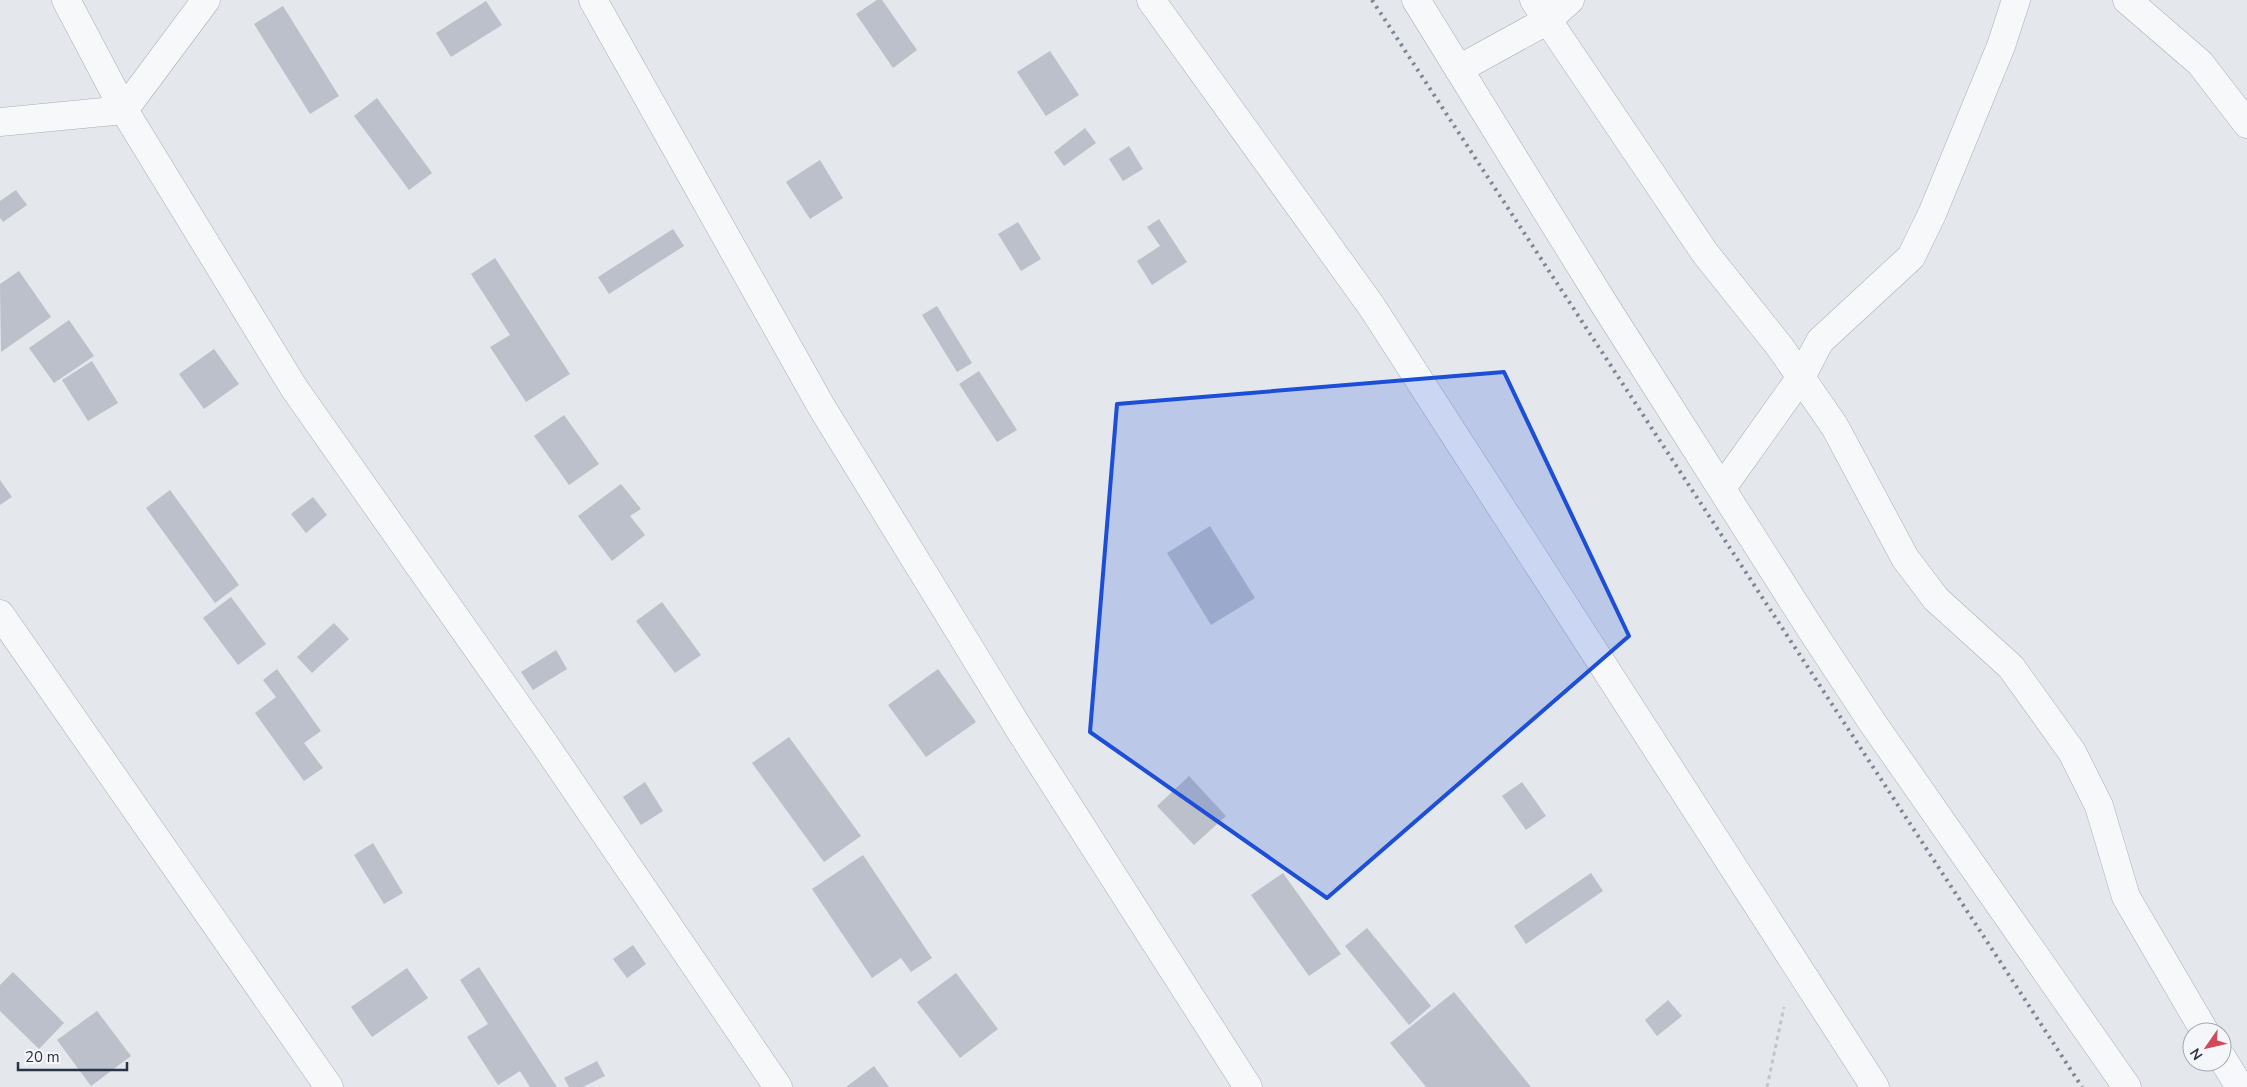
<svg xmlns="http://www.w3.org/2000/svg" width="2247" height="1087" font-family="'Nunito Sans',sans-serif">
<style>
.building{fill:#bbc0ca}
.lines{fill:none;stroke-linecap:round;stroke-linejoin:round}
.street-casing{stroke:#a9aeb7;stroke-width:29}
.path{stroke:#c2c5cb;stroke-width:3;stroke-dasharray:4 4;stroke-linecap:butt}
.street{stroke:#f7f8fa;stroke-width:28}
.rail{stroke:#7d8696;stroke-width:4;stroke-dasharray:2.5 5;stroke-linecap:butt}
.marked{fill:#1d4ed8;fill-opacity:0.2;stroke:#1d4ed8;stroke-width:4;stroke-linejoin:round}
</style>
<rect width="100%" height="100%" fill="#e4e7ec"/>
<g class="building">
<path d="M 877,0 L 882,0 L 917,50 L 893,68 L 856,14 Z"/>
<path d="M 486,1 L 502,25 L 451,57 L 436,33 Z"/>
<path d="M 283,6 L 339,96 L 310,114 L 254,24 Z"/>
<path d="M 1050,51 L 1079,95 L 1046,116 L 1017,72 Z"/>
<path d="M 377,98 L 432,173 L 409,190 L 354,116 Z"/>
<path d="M 1085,128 L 1096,143 L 1064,166 L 1054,152 Z"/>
<path d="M 1129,146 L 1143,169 L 1123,181 L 1109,159 Z"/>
<path d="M 820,160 L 843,198 L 810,219 L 786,182 Z"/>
<path d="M 16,190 L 27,205 L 3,222 L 0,218 L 0,201 Z"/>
<path d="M 1159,219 L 1187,262 L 1152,285 L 1137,261 L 1160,246 L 1147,227 Z"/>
<path d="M 1018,222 L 1041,259 L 1021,271 L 998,234 Z"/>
<path d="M 673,229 L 684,246 L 609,294 L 598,277 Z"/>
<path d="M 495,258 L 570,374 L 526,402 L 490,347 L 510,335 L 471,274 Z"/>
<path d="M 19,271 L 51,317 L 1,352 L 0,284 Z"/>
<path d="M 937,306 L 972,363 L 957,372 L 922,315 Z"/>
<path d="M 69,320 L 94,356 L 54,383 L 29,348 Z"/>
<path d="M 214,349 L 239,384 L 204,409 L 179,374 Z"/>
<path d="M 92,361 L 118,403 L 88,421 L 62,380 Z"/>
<path d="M 979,371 L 1017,430 L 997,442 L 959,384 Z"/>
<path d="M 564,415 L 599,464 L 569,485 L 534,436 Z"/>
<path d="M 0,480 L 12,497 L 0,505 Z"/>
<path d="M 621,484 L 641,509 L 630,516 L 645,535 L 612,561 L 578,516 Z"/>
<path d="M 170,490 L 239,585 L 215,603 L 146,508 Z"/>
<path d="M 313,497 L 327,515 L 306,533 L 291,514 Z"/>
<path d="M 1210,526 L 1255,598 L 1211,625 L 1167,553 Z"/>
<path d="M 231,597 L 266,644 L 238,665 L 203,618 Z"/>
<path d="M 662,602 L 701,655 L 675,673 L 636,621 Z"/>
<path d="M 334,623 L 349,639 L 312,673 L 297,657 Z"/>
<path d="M 556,650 L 567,669 L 533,690 L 521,672 Z"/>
<path d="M 277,669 L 321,731 L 304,743 L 323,768 L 304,781 L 255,713 L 276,697 L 263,680 Z"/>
<path d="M 938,669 L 976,722 L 926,757 L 888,705 Z"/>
<path d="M 789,737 L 861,836 L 824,862 L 752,763 Z"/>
<path d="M 1189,776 L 1226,816 L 1194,845 L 1157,806 Z"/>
<path d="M 645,782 L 663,811 L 641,825 L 623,797 Z"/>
<path d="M 1522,782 L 1546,816 L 1526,830 L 1502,796 Z"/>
<path d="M 373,843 L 403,893 L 384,904 L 354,855 Z"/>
<path d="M 863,855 L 932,958 L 911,972 L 901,958 L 872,978 L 812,889 Z"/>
<path d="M 1283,873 L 1341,954 L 1309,976 L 1251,895 Z"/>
<path d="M 1591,873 L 1603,891 L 1526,944 L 1514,926 Z"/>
<path d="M 1367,928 L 1431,1006 L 1409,1025 L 1345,946 Z"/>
<path d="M 633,945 L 646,964 L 627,978 L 613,959 Z"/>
<path d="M 479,967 L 557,1087 L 530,1087 L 520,1071 L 498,1085 L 467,1037 L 488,1024 L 460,980 Z"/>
<path d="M 407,968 L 428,998 L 372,1037 L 351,1007 Z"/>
<path d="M 13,972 L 64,1023 L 39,1049 L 0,1011 L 0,985 Z"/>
<path d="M 956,973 L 998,1029 L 960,1058 L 917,1002 Z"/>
<path d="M 1454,992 L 1531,1087 L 1426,1087 L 1390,1043 Z"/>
<path d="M 1668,1000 L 1682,1016 L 1657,1036 L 1645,1020 Z"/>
<path d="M 97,1011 L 131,1056 L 91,1086 L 57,1040 Z"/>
<path d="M 597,1061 L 605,1076 L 583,1087 L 569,1087 L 564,1078 Z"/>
<path d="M 874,1066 L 889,1087 L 846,1087 Z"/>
</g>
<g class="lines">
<defs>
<g id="street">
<path d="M 66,0 L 124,110 L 294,388 L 541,739 L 778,1087"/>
<path d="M 593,0 L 821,406 L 1021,732 L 1248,1087"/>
<path d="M 1151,0 L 1372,307 L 1875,1087"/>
<path d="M 1416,0 L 1604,304 L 1812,631 L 1872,722 L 2127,1087"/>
<path d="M 1534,0 L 1705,253 L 1780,347 L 1835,427 L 1905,558 L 1936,599 L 2011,667 L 2072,752 L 2099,806 L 2126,897 L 2205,1032"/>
<path d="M 2127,0 L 2200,63 L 2247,124"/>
<path d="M 1459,69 L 1548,20 L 1570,0"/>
<path d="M 0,122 L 124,110 L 206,0"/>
<path d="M 1722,488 L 1801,377 L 1820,341 L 1911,257 L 1932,214 L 2001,46 L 2016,0"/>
<path d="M 0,614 L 329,1087"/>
<path d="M 2222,1058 L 2240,1087"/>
</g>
</defs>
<use href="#street" class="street-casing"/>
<path class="path" d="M 1767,1087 L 1784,1007"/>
<use href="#street" class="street"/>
<path class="rail" d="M 1372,0 L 2082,1087"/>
</g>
<path class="marked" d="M 1504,372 L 1629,636 L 1327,898 L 1090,732 L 1117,404 Z"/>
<g transform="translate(2207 1047) rotate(236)"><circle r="24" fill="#f4f6f9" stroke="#a4a8b1"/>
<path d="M0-4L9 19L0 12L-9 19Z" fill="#d1495b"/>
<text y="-8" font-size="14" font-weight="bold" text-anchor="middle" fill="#2b3445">N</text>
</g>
<path d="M18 1062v8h109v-8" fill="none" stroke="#2b3445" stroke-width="2.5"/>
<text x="25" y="1062" font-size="15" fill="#2b3445" stroke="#f4f6f9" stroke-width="4" paint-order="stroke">20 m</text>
</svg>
